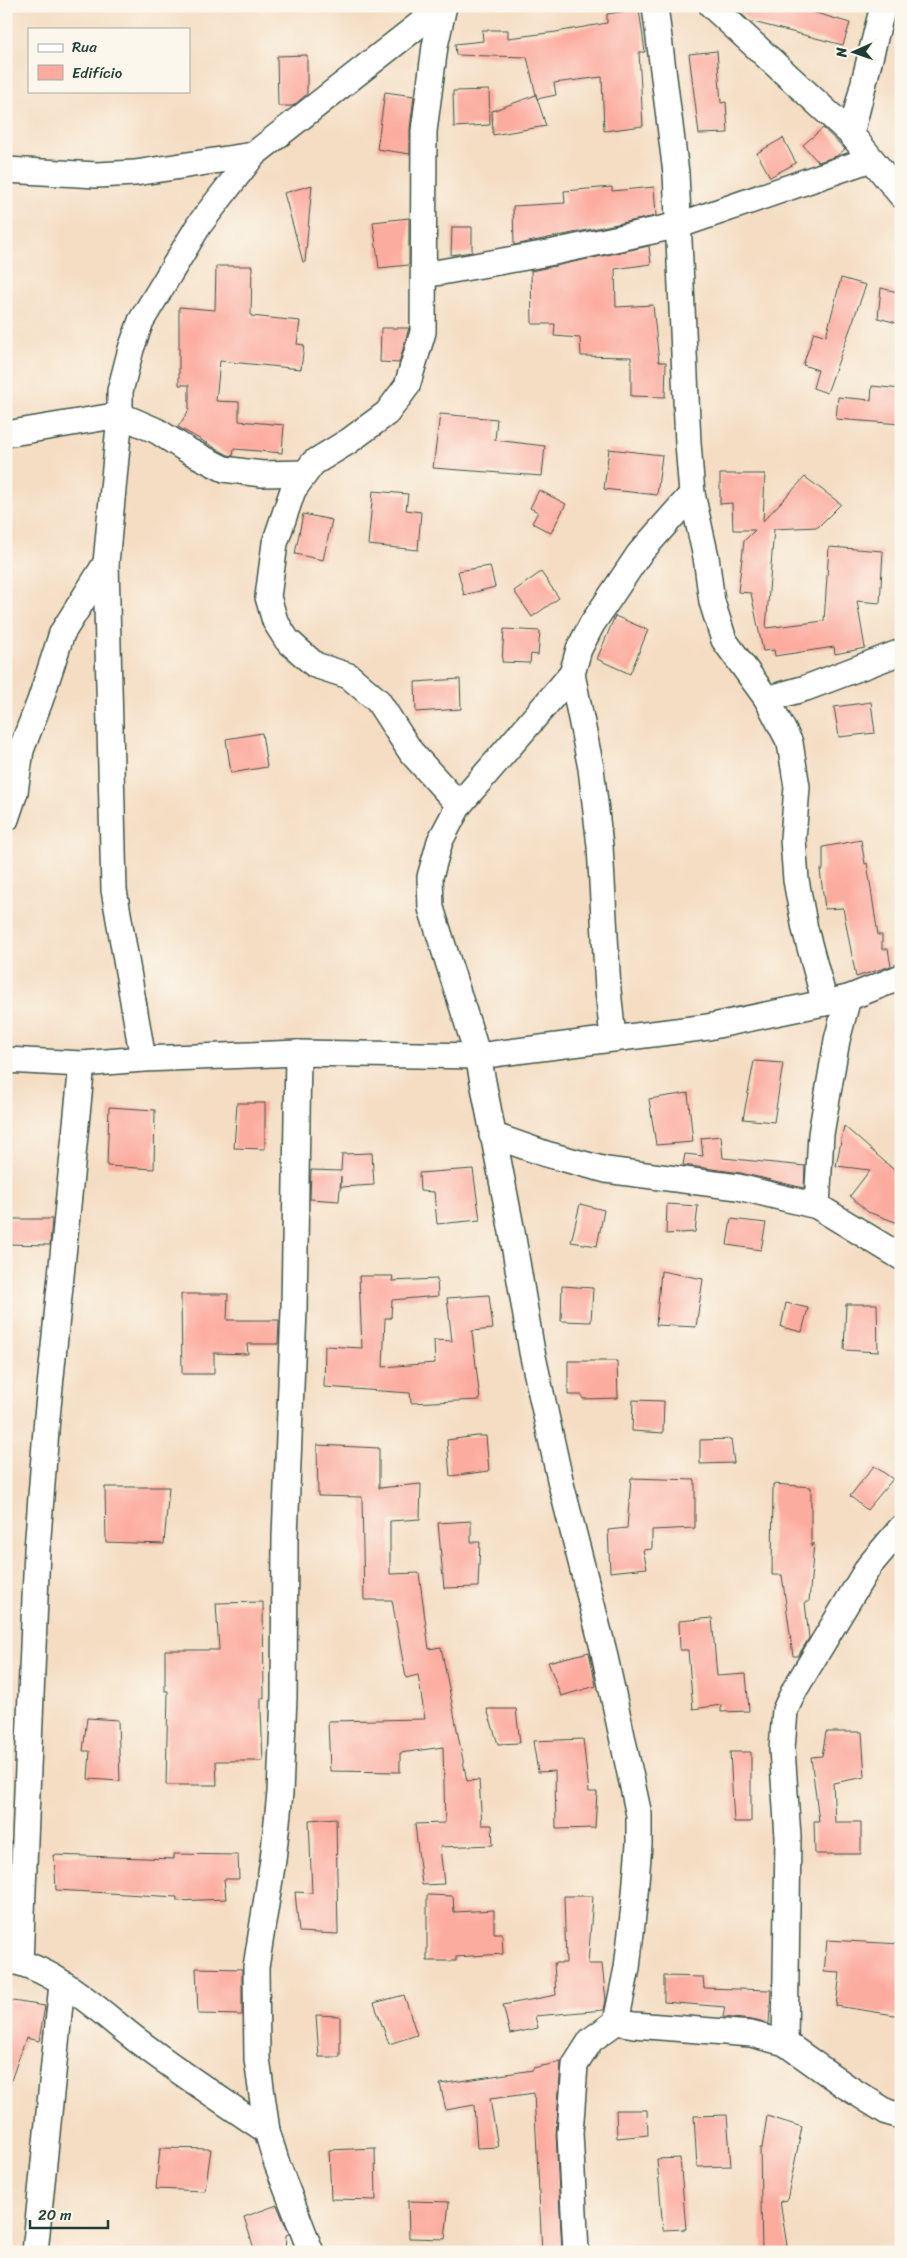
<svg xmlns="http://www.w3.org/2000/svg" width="907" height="2258" font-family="Sriracha,sans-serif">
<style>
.building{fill:#fcab9f}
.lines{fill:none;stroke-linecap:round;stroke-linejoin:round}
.minor-casing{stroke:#3f5549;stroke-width:28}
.minor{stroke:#fff;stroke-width:25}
</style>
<rect width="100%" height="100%" fill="#fbf7ec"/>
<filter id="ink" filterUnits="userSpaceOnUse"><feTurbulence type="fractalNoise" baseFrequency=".02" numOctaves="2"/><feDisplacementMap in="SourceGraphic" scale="10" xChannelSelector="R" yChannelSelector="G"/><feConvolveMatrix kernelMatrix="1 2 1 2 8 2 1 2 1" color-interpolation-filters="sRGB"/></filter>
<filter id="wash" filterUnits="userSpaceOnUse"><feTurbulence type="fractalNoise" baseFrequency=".0096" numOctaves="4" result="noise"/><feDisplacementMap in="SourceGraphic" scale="20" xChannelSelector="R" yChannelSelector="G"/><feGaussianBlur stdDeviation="1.12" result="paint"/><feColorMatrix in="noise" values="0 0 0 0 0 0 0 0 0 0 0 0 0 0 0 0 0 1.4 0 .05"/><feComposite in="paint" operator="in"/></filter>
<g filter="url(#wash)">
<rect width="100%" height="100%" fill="#f4ddc2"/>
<g id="blocks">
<g class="building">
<path d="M 733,6 L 792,6 L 850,23 L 843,45 L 749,21 Z"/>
<path d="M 639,9 L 645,52 L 639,52 L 643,126 L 604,131 L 602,77 L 554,83 L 556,95 L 537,99 L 527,57 L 456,55 L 455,44 L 483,41 L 482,30 L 508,30 L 508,38 L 556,32 L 607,23 L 607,14 Z"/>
<path d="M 717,51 L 721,103 L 726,102 L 728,133 L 699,134 L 689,54 Z"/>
<path d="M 307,55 L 307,94 L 293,106 L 278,106 L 277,56 Z"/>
<path d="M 489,90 L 490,125 L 454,127 L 453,91 Z"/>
<path d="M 385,92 L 414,96 L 410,129 L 410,154 L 377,149 Z"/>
<path d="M 536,95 L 546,126 L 493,135 L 492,111 Z"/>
<path d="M 823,128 L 845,149 L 837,156 L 818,162 L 803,145 Z"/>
<path d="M 783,138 L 796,163 L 770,177 L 757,153 Z"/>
<path d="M 312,185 L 305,262 L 303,262 L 284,193 Z"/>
<path d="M 612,187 L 612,191 L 654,187 L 656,216 L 514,245 L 513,206 L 565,203 L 564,191 Z"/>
<path d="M 409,218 L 409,265 L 379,268 L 373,222 Z"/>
<path d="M 452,227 L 472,227 L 472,252 L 451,255 Z"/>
<path d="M 649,246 L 651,264 L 615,269 L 616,307 L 653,305 L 659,362 L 666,362 L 665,397 L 631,396 L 631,357 L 581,356 L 580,338 L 554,336 L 555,324 L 532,324 L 531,271 Z"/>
<path d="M 216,266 L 252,266 L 251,316 L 300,321 L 297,344 L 304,345 L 301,369 L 220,361 L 216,401 L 239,402 L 239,421 L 284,425 L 282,453 L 234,449 L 233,456 L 228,455 L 178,427 L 189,410 L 189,385 L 179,385 L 179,307 L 215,310 Z"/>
<path d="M 841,278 L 866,285 L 827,393 L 813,388 L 818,370 L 803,365 L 814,332 L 826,336 Z"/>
<path d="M 881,288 L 901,293 L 901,324 L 878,318 Z"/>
<path d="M 381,328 L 409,328 L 399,363 L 380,362 Z"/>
<path d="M 872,386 L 901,389 L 901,424 L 836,419 L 838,397 L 871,400 Z"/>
<path d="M 440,414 L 497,419 L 495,440 L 545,446 L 542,476 L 433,468 Z"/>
<path d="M 609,449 L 662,455 L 657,495 L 604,489 Z"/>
<path d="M 720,474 L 765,474 L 763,521 L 805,477 L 841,504 L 818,527 L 774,529 L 766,628 L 824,621 L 829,547 L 883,551 L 880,603 L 857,601 L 865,648 L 835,654 L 834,647 L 775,656 L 774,650 L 763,651 L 751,593 L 738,592 L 744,541 L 755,530 L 733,530 L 732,503 L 720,504 Z"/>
<path d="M 539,490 L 566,504 L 551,533 L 532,523 L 538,512 L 530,508 Z"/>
<path d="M 373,491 L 408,494 L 406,510 L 421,512 L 418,550 L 368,545 Z"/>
<path d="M 303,514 L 332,520 L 323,560 L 295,554 Z"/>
<path d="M 490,566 L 495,587 L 464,595 L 458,571 Z"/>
<path d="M 541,572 L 559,598 L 532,617 L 514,591 Z"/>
<path d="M 615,616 L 648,630 L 630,674 L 597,659 Z"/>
<path d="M 504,629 L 540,631 L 538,655 L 531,654 L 530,663 L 502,662 Z"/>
<path d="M 460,679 L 461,709 L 416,712 L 415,682 Z"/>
<path d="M 871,702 L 875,733 L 839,737 L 834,707 Z"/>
<path d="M 262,733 L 267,767 L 231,773 L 226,739 Z"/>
<path d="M 861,840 L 865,864 L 867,863 L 878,935 L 882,935 L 882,949 L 888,949 L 891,966 L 856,977 L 843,908 L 825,909 L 820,870 L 823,870 L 823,847 Z"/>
<path d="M 754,1061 L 783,1063 L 774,1122 L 743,1119 Z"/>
<path d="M 688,1093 L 693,1142 L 656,1145 L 649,1099 Z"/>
<path d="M 237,1103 L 265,1103 L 265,1149 L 234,1148 Z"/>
<path d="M 109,1107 L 155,1110 L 154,1169 L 107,1166 Z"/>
<path d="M 844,1126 L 901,1176 L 901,1224 L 868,1212 L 850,1196 L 870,1170 L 836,1166 Z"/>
<path d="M 721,1136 L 723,1158 L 805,1166 L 804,1188 L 741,1173 L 683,1165 L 685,1154 L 703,1156 L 701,1138 Z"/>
<path d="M 372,1153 L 374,1185 L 341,1187 L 341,1176 L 339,1201 L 310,1199 L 311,1170 L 341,1171 L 342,1154 Z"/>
<path d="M 473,1169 L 480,1220 L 437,1224 L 434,1192 L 420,1191 L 419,1173 Z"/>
<path d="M 580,1204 L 604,1210 L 597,1246 L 571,1242 Z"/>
<path d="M 667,1204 L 698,1206 L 695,1232 L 666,1234 Z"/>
<path d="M 6,1219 L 52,1219 L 50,1245 L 6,1244 Z"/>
<path d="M 731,1219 L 766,1223 L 761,1250 L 727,1245 Z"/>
<path d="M 661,1271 L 703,1279 L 696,1327 L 656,1325 Z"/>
<path d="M 359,1276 L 393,1276 L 392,1281 L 437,1279 L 438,1296 L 392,1300 L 391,1318 L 385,1318 L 383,1367 L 435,1363 L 434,1340 L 452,1341 L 447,1298 L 489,1295 L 493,1329 L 472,1331 L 480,1400 L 411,1403 L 410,1393 L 324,1387 L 325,1346 L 362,1348 Z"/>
<path d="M 562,1286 L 593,1288 L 591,1322 L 561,1321 Z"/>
<path d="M 181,1294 L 228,1294 L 227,1320 L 279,1320 L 278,1344 L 247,1344 L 248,1354 L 214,1353 L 214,1374 L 182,1374 Z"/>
<path d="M 786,1303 L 808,1308 L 802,1332 L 781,1327 Z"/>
<path d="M 846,1304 L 877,1304 L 878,1352 L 844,1350 Z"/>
<path d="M 568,1361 L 617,1361 L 618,1398 L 583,1399 L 582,1395 L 568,1395 Z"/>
<path d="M 633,1400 L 664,1401 L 663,1433 L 632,1431 Z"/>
<path d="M 477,1436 L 486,1436 L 489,1471 L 450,1476 L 447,1440 Z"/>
<path d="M 731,1439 L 734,1463 L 700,1464 L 700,1440 Z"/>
<path d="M 317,1445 L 379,1448 L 379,1488 L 421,1484 L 420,1519 L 390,1521 L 390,1574 L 419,1573 L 429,1649 L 441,1647 L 467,1781 L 479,1780 L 482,1825 L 492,1825 L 493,1845 L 440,1847 L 444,1884 L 422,1885 L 415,1824 L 445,1823 L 443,1747 L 400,1753 L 400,1772 L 330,1771 L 328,1721 L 425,1719 L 418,1675 L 406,1678 L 392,1600 L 364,1600 L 362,1497 L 318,1496 Z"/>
<path d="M 874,1466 L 893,1479 L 867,1510 L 850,1496 Z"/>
<path d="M 631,1478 L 695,1480 L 695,1528 L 652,1530 L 652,1549 L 643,1550 L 647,1568 L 610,1572 L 608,1530 L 627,1528 Z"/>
<path d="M 773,1484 L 811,1487 L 811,1547 L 814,1543 L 809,1602 L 805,1602 L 809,1638 L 798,1656 L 793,1656 L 782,1575 L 772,1575 Z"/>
<path d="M 105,1487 L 169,1487 L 164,1544 L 106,1542 Z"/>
<path d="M 471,1521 L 471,1542 L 480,1542 L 478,1587 L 444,1588 L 438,1523 Z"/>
<path d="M 263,1602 L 264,1698 L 261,1698 L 261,1711 L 263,1761 L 216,1761 L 217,1785 L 166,1785 L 168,1691 L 165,1691 L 165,1650 L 219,1650 L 216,1603 Z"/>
<path d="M 712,1618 L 717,1676 L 746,1674 L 749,1711 L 721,1712 L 721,1705 L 693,1709 L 688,1650 L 680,1650 L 679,1621 Z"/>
<path d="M 589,1652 L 596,1686 L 561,1696 L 548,1662 Z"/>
<path d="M 487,1709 L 516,1709 L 520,1743 L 498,1744 Z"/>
<path d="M 87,1718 L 118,1720 L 120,1781 L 88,1779 L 90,1751 L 83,1751 Z"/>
<path d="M 826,1732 L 862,1732 L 865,1777 L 833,1783 L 835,1822 L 861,1822 L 861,1854 L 815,1854 L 814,1821 L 819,1821 L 811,1757 L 822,1756 Z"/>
<path d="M 583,1739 L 589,1792 L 597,1792 L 595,1828 L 556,1829 L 555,1771 L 538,1772 L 533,1741 Z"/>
<path d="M 730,1752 L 751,1752 L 751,1822 L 734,1822 Z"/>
<path d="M 336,1818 L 338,1934 L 299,1932 L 295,1892 L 312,1893 L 309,1820 Z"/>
<path d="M 174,1854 L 238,1855 L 239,1879 L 224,1879 L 226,1899 L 177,1901 L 177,1897 L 56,1890 L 54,1855 L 174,1859 Z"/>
<path d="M 427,1895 L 453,1896 L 454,1912 L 494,1910 L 494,1933 L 502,1933 L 503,1954 L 456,1957 L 456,1961 L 427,1961 Z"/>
<path d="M 564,1896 L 593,1896 L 588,1964 L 602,1964 L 606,2000 L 604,2010 L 535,2016 L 538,2028 L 510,2034 L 503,2005 L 556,1995 L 554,1963 L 566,1963 Z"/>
<path d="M 827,1940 L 901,1944 L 901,2016 L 836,2006 L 840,1973 L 824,1972 Z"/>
<path d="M 196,1968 L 242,1969 L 242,2015 L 198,2014 Z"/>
<path d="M 664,1976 L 703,1977 L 704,1988 L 771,1990 L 769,2024 L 752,2020 L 723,2017 L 725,2007 L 664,2002 Z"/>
<path d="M 404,1995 L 417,2035 L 389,2044 L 374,2003 Z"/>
<path d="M 6,2000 L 45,2006 L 39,2041 L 26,2038 L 9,2086 L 6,2086 Z"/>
<path d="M 316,2015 L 340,2016 L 340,2057 L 319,2057 Z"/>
<path d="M 561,2062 L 556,2134 L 562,2252 L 542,2252 L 534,2093 L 490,2099 L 498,2147 L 477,2148 L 474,2105 L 446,2110 L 440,2084 L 533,2070 L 533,2068 Z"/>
<path d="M 616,2110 L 647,2110 L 648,2135 L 617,2138 Z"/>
<path d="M 727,2115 L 731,2166 L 697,2167 L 694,2116 Z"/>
<path d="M 767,2116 L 802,2127 L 787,2200 L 780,2201 L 788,2252 L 762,2252 L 760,2148 L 762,2148 Z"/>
<path d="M 160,2148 L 211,2149 L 205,2191 L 156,2189 Z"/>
<path d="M 375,2148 L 376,2200 L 331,2199 L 329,2150 Z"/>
<path d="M 680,2158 L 686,2229 L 663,2230 L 657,2159 Z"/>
<path d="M 408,2201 L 449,2202 L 445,2239 L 409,2238 Z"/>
<path d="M 277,2205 L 289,2234 L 286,2235 L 285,2252 L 255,2252 L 244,2217 Z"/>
</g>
</g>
</g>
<g filter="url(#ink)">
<use href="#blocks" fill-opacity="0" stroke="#3f5549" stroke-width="1"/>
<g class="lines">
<defs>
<g id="minor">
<path d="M 444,6 L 435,46 L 424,131 L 423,332 L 407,386 L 387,413 L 349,441 L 313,463 L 293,490 L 275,543 L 268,597 L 275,621 L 287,640 L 315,665 L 349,676 L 378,701 L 411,752 L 459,805"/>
<path d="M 655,6 L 676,173 L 688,443 L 692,494 L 706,557 L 712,602 L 724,640 L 767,699 L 790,743 L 797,787 L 793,839 L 796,880 L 805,929 L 825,1003"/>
<path d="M 712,6 L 851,134 L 901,195"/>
<path d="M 851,134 L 883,6"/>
<path d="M 6,170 L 97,175 L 135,173 L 253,155"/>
<path d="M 424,275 L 554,252 L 680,225 L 871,159"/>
<path d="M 6,434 L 120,415 L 157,431 L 187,450 L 224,469 L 262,474 L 305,473"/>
<path d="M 572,674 L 459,805 L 440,841 L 430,877 L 431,908 L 478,1056 L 512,1232 L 532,1352 L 561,1484 L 603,1648 L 639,1815 L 639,1844 L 634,1906 L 627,1968 L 616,2022 L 591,2040 L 575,2065 L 570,2133 L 576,2252"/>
<path d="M 767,699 L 806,688 L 901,652"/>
<path d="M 6,819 L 15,792 L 21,750 L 40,701 L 62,633 L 106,563"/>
<path d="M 613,1038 L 608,990 L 600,846 L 591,768 L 572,674 L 579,649 L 592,624 L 639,554 L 692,494"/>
<path d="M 298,1053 L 294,1310 L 285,1537 L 284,1696 L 280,1793 L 273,1860 L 256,1967 L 257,2059 L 267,2131 L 277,2164 L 311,2252"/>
<path d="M 143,1059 L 114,890 L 106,563 L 120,415 L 120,391 L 131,349 L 141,321 L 199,225 L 253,155 L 443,6"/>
<path d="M 6,1060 L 82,1064 L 143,1059 L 298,1053 L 478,1056 L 708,1027 L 848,998 L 901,977"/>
<path d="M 492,1135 L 546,1154 L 606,1170 L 738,1187 L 817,1206 L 901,1257"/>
<path d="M 817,1206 L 821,1134 L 837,1040 L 848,998"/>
<path d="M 6,1960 C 54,1966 101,2013 138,2041 C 180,2073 224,2102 267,2131"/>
<path d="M 20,1962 L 37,1550 L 47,1417 L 82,1064"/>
<path d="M 616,2022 L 634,2025 L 751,2034 L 785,2043 L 847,2087 L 887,2112 L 901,2116"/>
<path d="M 785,2043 L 788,1837 L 782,1749 L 785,1710 L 795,1689 L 869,1566 L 901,1528"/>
<path d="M 35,2252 L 62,1984"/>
</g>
</defs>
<use href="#minor" class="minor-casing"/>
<use href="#minor" class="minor"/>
</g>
</g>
<rect width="907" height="2258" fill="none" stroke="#fbf7ec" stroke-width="25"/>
<rect x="28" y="28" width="162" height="65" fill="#fbf7ec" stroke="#a3ada2"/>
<rect x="38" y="44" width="25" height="8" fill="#ffffff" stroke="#a3ada2"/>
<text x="72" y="52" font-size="15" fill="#1f3d34">Rua</text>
<rect x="38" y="65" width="25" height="15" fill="#fcab9f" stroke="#a3ada2"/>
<text x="72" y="78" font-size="15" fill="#1f3d34">Edifício</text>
<g transform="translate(854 52) rotate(268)" stroke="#fbf7ec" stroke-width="4" paint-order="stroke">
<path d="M0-4L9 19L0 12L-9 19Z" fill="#1f3d34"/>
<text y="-8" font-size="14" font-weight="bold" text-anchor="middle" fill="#1f3d34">N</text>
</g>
<path d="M30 2220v8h78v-8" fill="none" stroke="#1f3d34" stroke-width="2.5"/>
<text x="38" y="2220" font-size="15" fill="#1f3d34" stroke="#fbf7ec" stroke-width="4" paint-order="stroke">20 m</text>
</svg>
